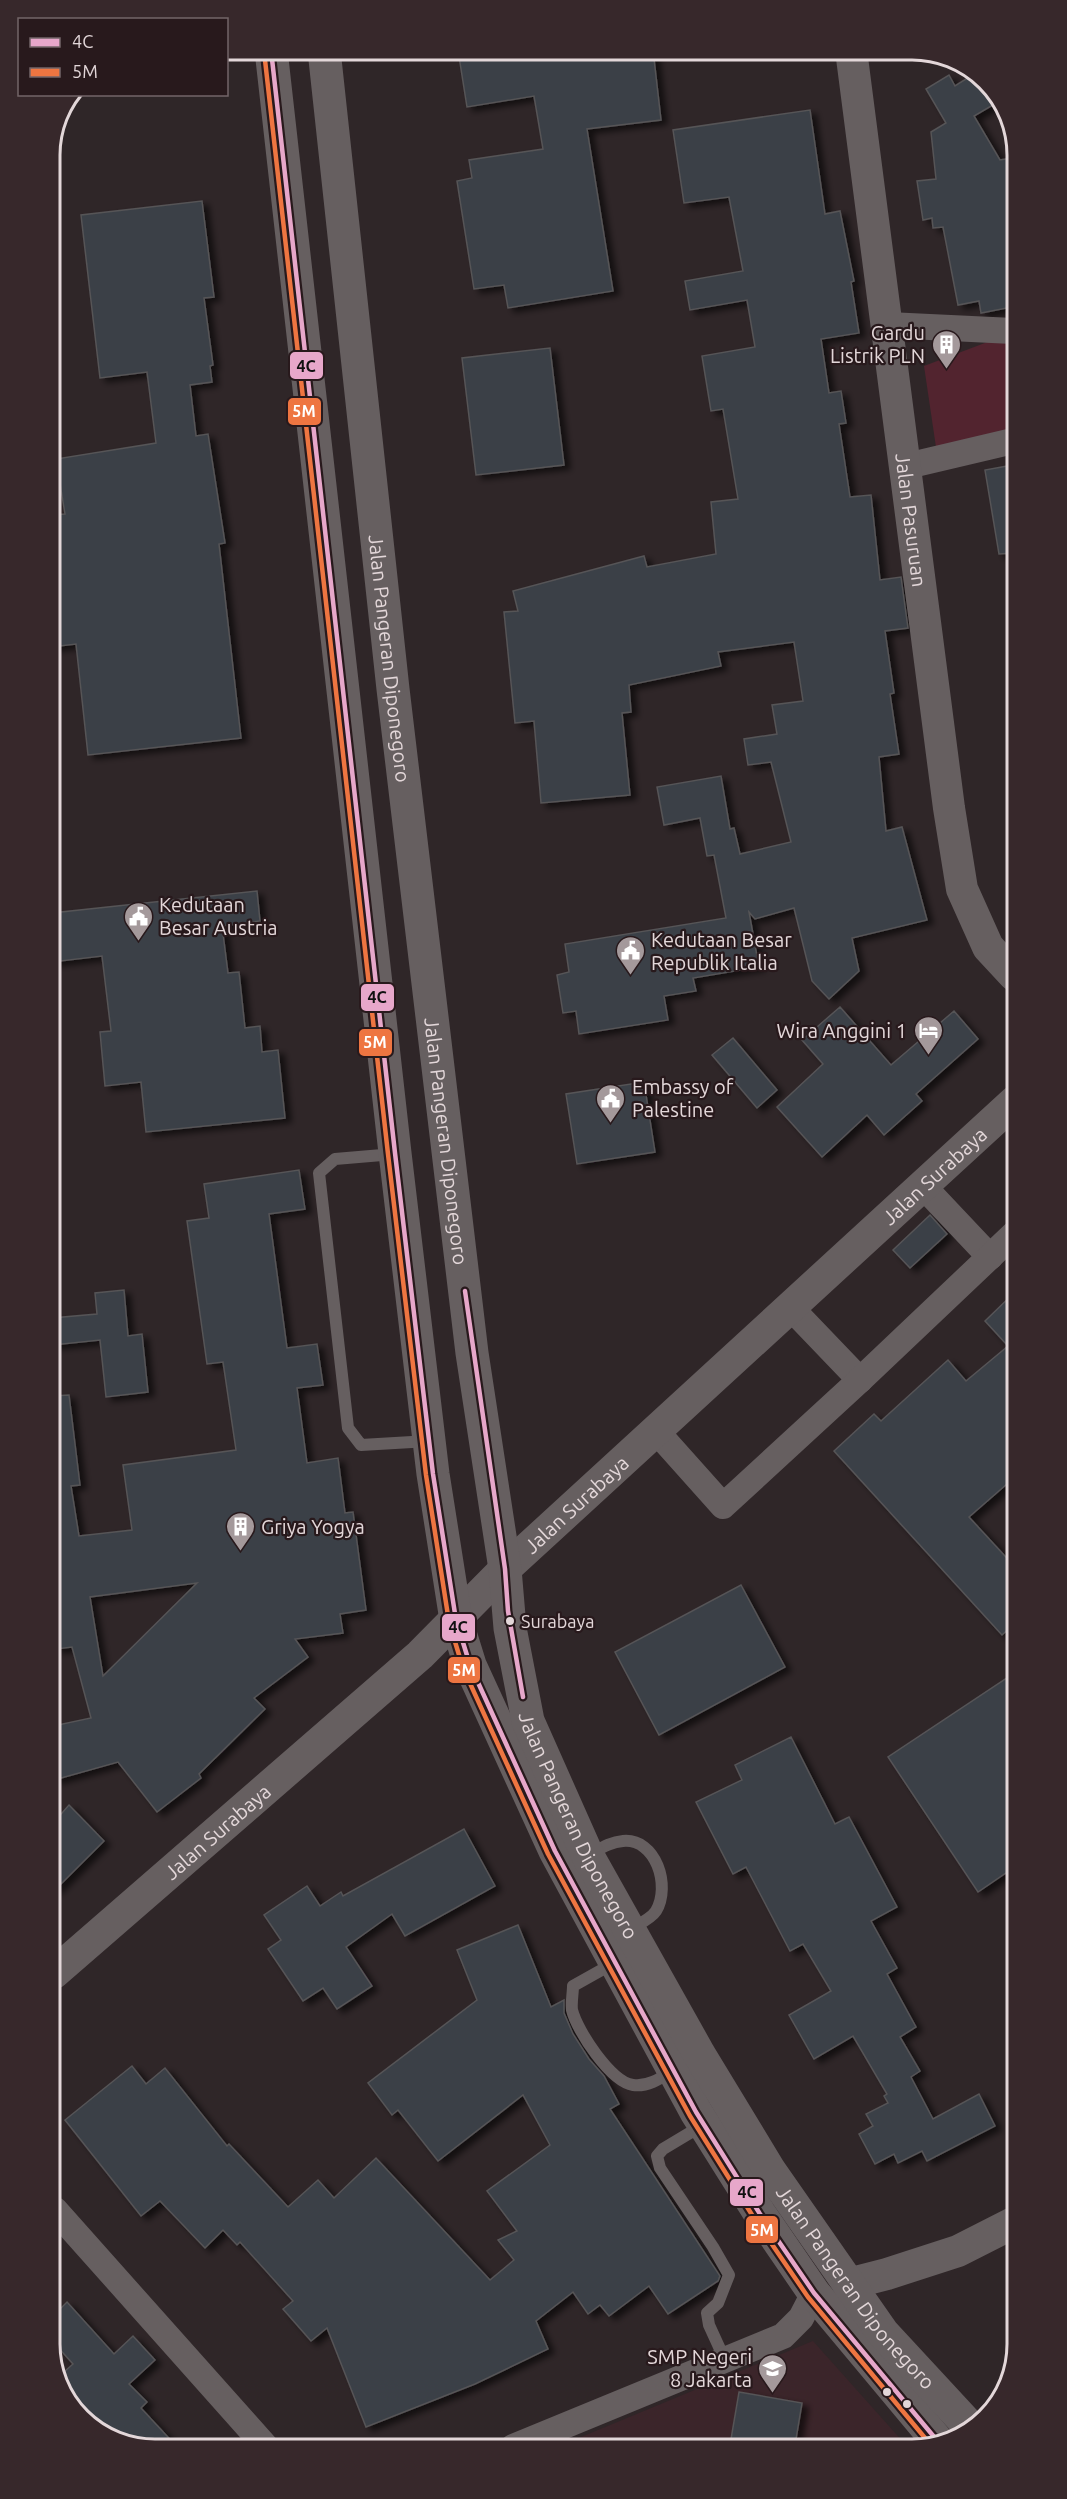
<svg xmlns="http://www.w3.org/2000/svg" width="1067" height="2499" font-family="Ubuntu,sans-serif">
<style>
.built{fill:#3b252a}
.green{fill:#52242f}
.building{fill:#3a4047;stroke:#565457;stroke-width:1.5;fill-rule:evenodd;filter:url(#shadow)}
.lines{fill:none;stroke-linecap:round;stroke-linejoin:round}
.service{stroke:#665f60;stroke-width:12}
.minor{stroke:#665f60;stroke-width:26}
.tertiary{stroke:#665f60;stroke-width:32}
.secondary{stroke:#665f60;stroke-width:33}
.bus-1-casing{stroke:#28191c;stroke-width:9}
.bus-2-casing{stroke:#28191c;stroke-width:9}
.bus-1{stroke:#e7a7ca;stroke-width:4.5}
.bus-2{stroke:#ee7541;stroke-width:4.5}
.bus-dot{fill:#e3d7d9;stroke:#28191c;stroke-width:2}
.labels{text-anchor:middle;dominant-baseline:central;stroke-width:4.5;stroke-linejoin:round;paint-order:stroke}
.bus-label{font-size:18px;fill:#e3d7d9;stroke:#28191c;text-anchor:start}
.poi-label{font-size:20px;fill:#e3d7d9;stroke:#28191c;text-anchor:start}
.street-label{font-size:20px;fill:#e3d7d9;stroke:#28191c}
.rim{fill:none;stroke:#e3d7d9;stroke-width:3}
.line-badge{stroke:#28191c;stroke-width:2}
.badge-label{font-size:16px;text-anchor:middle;font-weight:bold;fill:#fff}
.pale-badge-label{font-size:16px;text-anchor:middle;font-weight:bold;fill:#111}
</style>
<defs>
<filter id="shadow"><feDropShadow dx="6" dy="4" stdDeviation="3" flood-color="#0009"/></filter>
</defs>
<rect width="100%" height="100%" fill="#2f2628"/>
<path class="built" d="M 813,2341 L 905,2444 L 557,2447 Z"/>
<path class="green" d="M 998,338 L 1013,339 L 1013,429 L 937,454 L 924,366 Z"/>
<g class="building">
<path d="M 458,50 L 653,50 L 661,120 L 587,129 L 613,291 L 508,308 L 504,285 L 474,289 L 457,181 L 472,178 L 469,160 L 543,149 L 534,96 L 467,107 Z"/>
<path d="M 977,72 L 998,102 L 974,116 L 1000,160 L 1012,158 L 1012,307 L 981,313 L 979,301 L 958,305 L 943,227 L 933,228 L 932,218 L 923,220 L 917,181 L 936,179 L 931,132 L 946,123 L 926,89 L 949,75 L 955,86 Z"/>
<path d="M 810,110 L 825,214 L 840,211 L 854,281 L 851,282 L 859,333 L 821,339 L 829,393 L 841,391 L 846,423 L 839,424 L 850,497 L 871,495 L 880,580 L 901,577 L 908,628 L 885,631 L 894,693 L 890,694 L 899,754 L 879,757 L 886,831 L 902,827 L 927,920 L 852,938 L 859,971 L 829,999 L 812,981 L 794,908 L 755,919 L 749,912 L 759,967 L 693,978 L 696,991 L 664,996 L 668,1020 L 579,1034 L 576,1011 L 563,1013 L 557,975 L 569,972 L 565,944 L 726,918 L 714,855 L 707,856 L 700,818 L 664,825 L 657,787 L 721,776 L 730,829 L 734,828 L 740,854 L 791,842 L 771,762 L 748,765 L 744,739 L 777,734 L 772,705 L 803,701 L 794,642 L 718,652 L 721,666 L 629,685 L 631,712 L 622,713 L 630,795 L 541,803 L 534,721 L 515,723 L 504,612 L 518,611 L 513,591 L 644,556 L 647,567 L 716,554 L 711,502 L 738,499 L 723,409 L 711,411 L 702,356 L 755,347 L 747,300 L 690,310 L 685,281 L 743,271 L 729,197 L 684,203 L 673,130 Z"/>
<path d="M 202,201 L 214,297 L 204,298 L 213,365 L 210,366 L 212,382 L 190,385 L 196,436 L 208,434 L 225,543 L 219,544 L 241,738 L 88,755 L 76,644 L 51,647 L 51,515 L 65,514 L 56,459 L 156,443 L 147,372 L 100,378 L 81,215 Z"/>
<path d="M 550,348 L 564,465 L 476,475 L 462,358 Z"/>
<path d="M 1013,465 L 1013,553 L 999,554 L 985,470 Z"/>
<path d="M 257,891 L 260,921 L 222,926 L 228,973 L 239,972 L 245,1028 L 260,1026 L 262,1052 L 278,1050 L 285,1118 L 146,1132 L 141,1082 L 105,1086 L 100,1032 L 111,1031 L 102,956 L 52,962 L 52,913 Z"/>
<path d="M 840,1007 L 891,1065 L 954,1011 L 978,1039 L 916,1094 L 922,1101 L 884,1135 L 867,1115 L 822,1157 L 777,1107 L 823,1064 L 802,1040 Z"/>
<path d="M 733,1038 L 777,1090 L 757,1108 L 712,1055 Z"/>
<path d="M 644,1082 L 655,1152 L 577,1164 L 566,1094 Z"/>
<path d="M 299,1170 L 305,1209 L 269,1214 L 287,1348 L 317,1344 L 323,1385 L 297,1388 L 307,1463 L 338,1458 L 345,1513 L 353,1512 L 366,1610 L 340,1614 L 343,1633 L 295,1639 L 308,1657 L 254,1698 L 265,1709 L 199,1774 L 201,1778 L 157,1812 L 118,1762 L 54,1780 L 53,1726 L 91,1718 L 72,1647 L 56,1649 L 53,1631 L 53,1396 L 69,1395 L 80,1485 L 71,1486 L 79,1536 L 132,1530 L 123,1465 L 236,1450 L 223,1362 L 207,1364 L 187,1221 L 209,1218 L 204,1184 ZM 197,1583 L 103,1676 L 90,1597 Z"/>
<path d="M 930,1215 L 947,1234 L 910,1268 L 893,1250 Z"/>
<path d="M 124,1290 L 128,1336 L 142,1334 L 148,1392 L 106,1397 L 100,1340 L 53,1345 L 52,1318 L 97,1314 L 95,1293 Z"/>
<path d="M 1015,1292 L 1015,1477 L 969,1517 L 1016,1568 L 1016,1622 L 1002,1635 L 834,1451 L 874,1414 L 881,1421 L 948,1360 L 966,1381 L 1008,1346 L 985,1321 Z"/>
<path d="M 741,1585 L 785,1667 L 659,1735 L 615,1652 Z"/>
<path d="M 1016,1672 L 1016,1866 L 978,1892 L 888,1757 Z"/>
<path d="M 791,1737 L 835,1824 L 849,1817 L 897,1907 L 871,1921 L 897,1968 L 887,1974 L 916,2027 L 900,2037 L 920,2071 L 911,2077 L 933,2119 L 979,2094 L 995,2126 L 927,2161 L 922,2151 L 898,2163 L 894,2154 L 875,2164 L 859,2134 L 873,2126 L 866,2114 L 888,2103 L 884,2096 L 887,2094 L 853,2036 L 814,2059 L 789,2015 L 831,1991 L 803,1944 L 790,1951 L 746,1867 L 733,1874 L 696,1802 L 742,1780 L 735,1765 Z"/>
<path d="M 69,1805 L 104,1841 L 54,1891 L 54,1822 Z"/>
<path d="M 464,1829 L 495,1886 L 405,1936 L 392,1914 L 346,1947 L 372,1986 L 337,2009 L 323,1988 L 303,2001 L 268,1949 L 281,1940 L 264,1915 L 307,1886 L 320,1906 L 341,1892 L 343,1896 Z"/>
<path d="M 518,1925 L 551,2007 L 564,2000 L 564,2013 L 573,2034 L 589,2059 L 604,2076 L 619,2104 L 610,2109 L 720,2276 L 718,2281 L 668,2314 L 649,2286 L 609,2316 L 600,2305 L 588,2314 L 573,2292 L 536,2321 L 548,2349 L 475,2384 L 366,2427 L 327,2328 L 311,2341 L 283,2309 L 293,2301 L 240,2242 L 237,2245 L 223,2230 L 205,2248 L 160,2201 L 141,2216 L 65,2120 L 132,2066 L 146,2084 L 165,2068 L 227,2146 L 229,2144 L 288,2207 L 318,2180 L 334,2198 L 376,2158 L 490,2280 L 514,2260 L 498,2240 L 517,2231 L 487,2191 L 550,2145 L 523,2095 L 438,2161 L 398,2110 L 392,2115 L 368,2083 L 477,2000 L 457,1950 Z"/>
<path d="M 67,2302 L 114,2354 L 133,2336 L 155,2360 L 129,2384 L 147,2402 L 141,2408 L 179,2449 L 147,2449 L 90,2428 L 56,2379 L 73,2364 L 55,2344 L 55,2314 Z"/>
<path d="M 739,2392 L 802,2403 L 795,2445 L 730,2445 Z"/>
</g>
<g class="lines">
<g class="service">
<path d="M 394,1154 L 335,1159 L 319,1173 L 348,1428 L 361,1445 L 429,1441"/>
<path d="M 589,1855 C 600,1849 610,1842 623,1841 C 656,1838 671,1886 656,1911 C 651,1919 637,1925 629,1930"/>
<path d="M 614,1963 L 573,1986 C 573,1993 571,2003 572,2010 C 577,2031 611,2082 633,2085 C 648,2087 661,2078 672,2071"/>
<path d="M 703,2125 L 663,2149 L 657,2156 L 660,2168 L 713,2247 L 729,2275 L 718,2303 L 707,2313 L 709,2325 L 725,2360"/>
</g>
<g class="minor">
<path d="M 888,325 L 1013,331"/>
<path d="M 907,466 L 1013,441"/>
<path d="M 923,1186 L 990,1257"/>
<path d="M 791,1308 L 860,1380"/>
<path d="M 656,1431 L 723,1506 L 860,1380 L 1015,1233"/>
<path d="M 55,2210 L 267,2448"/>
<path d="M 513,2447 L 783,2336 L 801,2318 L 814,2293"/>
</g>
<g class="tertiary">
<path id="s1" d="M 851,50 L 949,808 L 962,889 L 988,947 L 1014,975"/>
<path id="s2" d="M 54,1973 L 420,1655 L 505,1569 L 1014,1102"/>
<path d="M 848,2284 L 887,2274 L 958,2251 L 1017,2221"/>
</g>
<g class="secondary">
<path d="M 271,50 L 395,1153 L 433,1474 L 456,1620 L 470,1665 L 555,1851 L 696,2112 L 760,2214 L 814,2293 L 940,2444"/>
<path id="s3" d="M 324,50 L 393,689 L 472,1353 L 505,1569 L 510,1628 L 528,1721 L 588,1856 L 699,2054 L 770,2171 L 883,2333 L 970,2427"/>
</g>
<defs>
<g id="bus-1">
<path d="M 271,50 L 395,1153 L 433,1474 L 456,1620 L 470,1665 L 555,1851 L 696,2112 L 760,2214 L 814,2293 L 940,2444"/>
<path d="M 465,1291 L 505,1569 L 508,1611 L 523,1697"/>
</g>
<path id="bus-2" d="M 264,51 L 388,1154 L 426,1475 L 449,1622 L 463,1668 L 548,1854 L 690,2116 L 754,2218 L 808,2297 L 930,2444"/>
</defs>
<use href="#bus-1" class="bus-1-casing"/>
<use href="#bus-2" class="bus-2-casing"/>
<use href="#bus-1" class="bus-1"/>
<use href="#bus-2" class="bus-2"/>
</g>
<defs>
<symbol id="building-pin" viewBox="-11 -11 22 30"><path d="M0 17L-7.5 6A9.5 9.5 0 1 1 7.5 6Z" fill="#a4999b" stroke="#28191c"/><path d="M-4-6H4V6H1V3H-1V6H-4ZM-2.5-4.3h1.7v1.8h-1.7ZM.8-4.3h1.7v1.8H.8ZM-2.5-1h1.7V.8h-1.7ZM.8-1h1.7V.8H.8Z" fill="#fff"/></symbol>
<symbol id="civic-pin" viewBox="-11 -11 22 30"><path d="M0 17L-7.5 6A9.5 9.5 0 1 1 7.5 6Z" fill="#a4999b" stroke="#28191c"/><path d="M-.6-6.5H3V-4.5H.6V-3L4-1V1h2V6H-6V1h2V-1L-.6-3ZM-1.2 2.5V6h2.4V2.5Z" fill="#fff"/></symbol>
<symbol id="hotel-pin" viewBox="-11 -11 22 30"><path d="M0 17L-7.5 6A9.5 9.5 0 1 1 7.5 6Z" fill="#a4999b" stroke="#28191c"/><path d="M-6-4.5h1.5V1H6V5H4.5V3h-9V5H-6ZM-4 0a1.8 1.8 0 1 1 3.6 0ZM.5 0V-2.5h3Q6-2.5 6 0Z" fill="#fff"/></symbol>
<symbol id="school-pin" viewBox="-11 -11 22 30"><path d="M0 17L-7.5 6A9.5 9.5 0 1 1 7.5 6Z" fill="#a4999b" stroke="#28191c"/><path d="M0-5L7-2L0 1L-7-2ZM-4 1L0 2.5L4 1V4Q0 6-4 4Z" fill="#fff"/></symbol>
</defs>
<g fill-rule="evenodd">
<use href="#building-pin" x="930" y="328" width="33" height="45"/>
<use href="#civic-pin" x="122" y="900" width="33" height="45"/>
<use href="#civic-pin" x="614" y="934" width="33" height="45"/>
<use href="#hotel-pin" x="912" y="1014" width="33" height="45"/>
<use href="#civic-pin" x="594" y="1082" width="33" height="45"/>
<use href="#building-pin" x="224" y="1510" width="33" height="45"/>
<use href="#school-pin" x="756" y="2352" width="33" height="45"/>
</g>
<g class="bus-dot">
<circle cx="510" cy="1621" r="5"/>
<circle cx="887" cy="2392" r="5"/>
<circle cx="907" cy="2404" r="5"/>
</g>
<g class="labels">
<g class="bus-label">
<text x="521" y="1621">Surabaya</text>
</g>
<g class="poi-label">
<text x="925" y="332" text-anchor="end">Gardu<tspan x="925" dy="23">Listrik PLN</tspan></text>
<text x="159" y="904">Kedutaan<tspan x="159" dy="23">Besar Austria</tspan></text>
<text x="651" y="939">Kedutaan Besar<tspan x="651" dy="23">Republik Italia</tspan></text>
<text x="907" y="1030" text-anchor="end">Wira Anggini 1</text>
<text x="632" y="1086">Embassy of<tspan x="632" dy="23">Palestine</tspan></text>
<text x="261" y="1526">Griya Yogya</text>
<text x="752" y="2356" text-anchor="end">SMP Negeri<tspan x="752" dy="23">8 Jakarta</tspan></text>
</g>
<g class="street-label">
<text stroke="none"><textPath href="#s1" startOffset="474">Jalan Pasuruan</textPath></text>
<text stroke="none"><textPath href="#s3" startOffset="612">Jalan Pangeran Diponegoro</textPath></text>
<text stroke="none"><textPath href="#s3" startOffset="1098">Jalan Pangeran Diponegoro</textPath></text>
<text stroke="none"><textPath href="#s2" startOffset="1188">Jalan Surabaya</textPath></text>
<text stroke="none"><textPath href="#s2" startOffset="702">Jalan Surabaya</textPath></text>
<text stroke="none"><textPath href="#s3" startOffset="1800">Jalan Pangeran Diponegoro</textPath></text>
<text stroke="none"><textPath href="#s2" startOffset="216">Jalan Surabaya</textPath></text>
<text stroke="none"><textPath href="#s3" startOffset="2340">Jalan Pangeran Diponegoro</textPath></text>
</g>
</g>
<path d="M0 0H1067V2499H0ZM155 60H912A95 95 0 0 1 1007 155V2344A95 95 0 0 1 912 2439H155A95 95 0 0 1 60 2344V155A95 95 0 0 1 155 60Z" fill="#37282b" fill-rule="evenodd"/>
<path class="rim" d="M155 60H912A95 95 0 0 1 1007 155V2344A95 95 0 0 1 912 2439H155A95 95 0 0 1 60 2344V155A95 95 0 0 1 155 60Z"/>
<g class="line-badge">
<rect x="289" y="351" width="35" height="29" rx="6" fill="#e7a7ca"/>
<rect x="287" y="397" width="35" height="29" rx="6" fill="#ee7541"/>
<rect x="360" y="983" width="35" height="29" rx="6" fill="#e7a7ca"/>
<rect x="358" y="1028" width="35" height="29" rx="6" fill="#ee7541"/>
<rect x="441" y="1613" width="35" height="29" rx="6" fill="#e7a7ca"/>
<rect x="447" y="1656" width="34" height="28" rx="6" fill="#ee7541"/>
<rect x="729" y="2178" width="35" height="29" rx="6" fill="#e7a7ca"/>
<rect x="745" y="2215" width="34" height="29" rx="6" fill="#ee7541"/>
</g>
<g class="badge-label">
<text x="304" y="417">5M</text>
<text x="375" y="1048">5M</text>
<text x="464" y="1676">5M</text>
<text x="762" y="2236">5M</text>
</g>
<g class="pale-badge-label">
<text x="306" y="372">4C</text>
<text x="377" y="1003">4C</text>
<text x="458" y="1633">4C</text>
<text x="747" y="2198">4C</text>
</g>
<rect x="18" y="18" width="210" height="78" fill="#28191c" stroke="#736568" stroke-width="1.5"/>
<rect x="30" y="38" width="30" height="9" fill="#e7a7ca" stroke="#736568" stroke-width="1.5"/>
<text x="72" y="48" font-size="18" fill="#e3d7d9">4C</text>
<rect x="30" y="68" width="30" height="9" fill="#ee7541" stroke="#736568" stroke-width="1.5"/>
<text x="72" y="78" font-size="18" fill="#e3d7d9">5M</text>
</svg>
